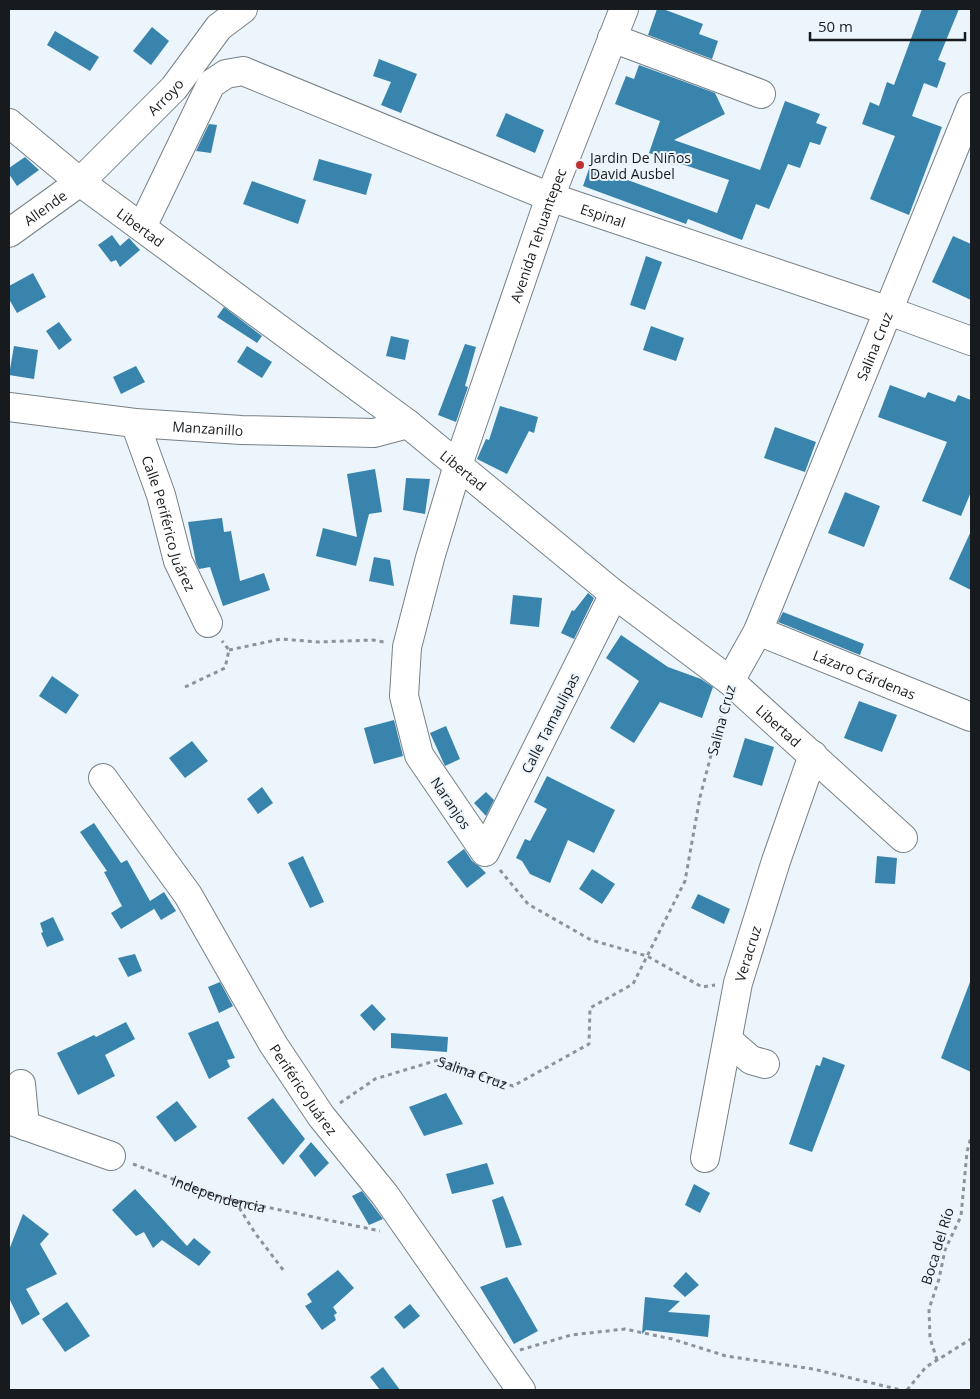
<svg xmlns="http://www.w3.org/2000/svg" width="980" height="1399" font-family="'Open Sans',sans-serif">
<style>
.building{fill:#3884ac}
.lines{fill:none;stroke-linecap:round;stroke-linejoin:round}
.minor-casing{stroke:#788186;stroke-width:30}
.path{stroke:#8d9398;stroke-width:3;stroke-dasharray:4 4;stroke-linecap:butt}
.minor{stroke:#fff;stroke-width:28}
.poi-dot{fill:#bf3033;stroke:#ebf5fb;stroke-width:2}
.labels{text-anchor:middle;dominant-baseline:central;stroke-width:4;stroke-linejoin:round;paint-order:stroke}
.street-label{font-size:14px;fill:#181b1e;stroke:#ebf5fb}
.poi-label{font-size:14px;fill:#181b1e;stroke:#ebf5fb;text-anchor:start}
</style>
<rect width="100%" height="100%" fill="#ebf5fb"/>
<g class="building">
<path d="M 657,9 L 663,9 L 703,24 L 699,34 L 718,41 L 712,59 L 648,35 Z"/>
<path d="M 922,9 L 959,9 L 938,60 L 946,63 L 937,88 L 924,83 L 912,116 L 942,127 L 909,215 L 870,199 L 895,136 L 862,124 L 870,102 L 879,106 L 887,82 L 894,85 Z"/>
<path d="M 152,27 L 169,41 L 151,65 L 133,51 Z"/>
<path d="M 55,31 L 99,57 L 90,71 L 47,45 Z"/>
<path d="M 379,59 L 417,74 L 401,113 L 381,105 L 391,82 L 373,76 Z"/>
<path d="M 639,65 L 715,93 L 725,114 L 674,140 L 760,170 L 785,101 L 820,114 L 816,123 L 827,127 L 820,145 L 810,142 L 800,168 L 788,164 L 769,209 L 756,204 L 742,240 L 688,219 L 686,224 L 583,186 L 590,166 L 717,213 L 729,180 L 649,153 L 660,121 L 615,104 L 626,76 L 634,79 Z"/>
<path d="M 506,113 L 544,130 L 535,153 L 496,136 Z"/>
<path d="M 209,124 L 217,125 L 211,153 L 196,151 Z"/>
<path d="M 25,157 L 39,170 L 17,186 L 9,174 L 9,168 Z"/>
<path d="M 319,159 L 372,174 L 366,195 L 313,180 Z"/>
<path d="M 252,181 L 306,200 L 298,224 L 243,204 Z"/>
<path d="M 112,235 L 120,246 L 129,238 L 140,250 L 120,267 L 116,260 L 111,262 L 98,245 Z"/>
<path d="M 953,236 L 971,244 L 971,300 L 932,282 Z"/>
<path d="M 646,256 L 662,262 L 645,310 L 630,305 Z"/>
<path d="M 33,273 L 46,297 L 17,313 L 9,299 L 9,286 Z"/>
<path d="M 224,307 L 262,336 L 257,343 L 217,317 Z"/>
<path d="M 59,322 L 72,340 L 59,350 L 46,331 Z"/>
<path d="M 651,326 L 684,338 L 676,361 L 643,350 Z"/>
<path d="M 391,336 L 409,340 L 405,360 L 386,356 Z"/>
<path d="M 465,344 L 476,347 L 465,386 L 468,387 L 456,422 L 438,415 Z"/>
<path d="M 14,346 L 38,350 L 34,379 L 9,375 Z"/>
<path d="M 247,346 L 272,362 L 262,378 L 237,362 Z"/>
<path d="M 136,366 L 145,382 L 121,394 L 113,377 Z"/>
<path d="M 890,385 L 925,398 L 928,392 L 955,402 L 958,395 L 971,400 L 971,492 L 961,516 L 922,501 L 947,442 L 878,417 Z"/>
<path d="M 500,406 L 538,417 L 534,433 L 529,431 L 507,474 L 477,459 L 486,439 L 489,440 Z"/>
<path d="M 775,427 L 816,442 L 805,472 L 764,458 Z"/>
<path d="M 375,469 L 382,512 L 369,514 L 356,566 L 316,556 L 323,528 L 357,537 L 347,474 Z"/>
<path d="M 406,478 L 430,479 L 425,514 L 403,510 Z"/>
<path d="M 845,492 L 880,506 L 864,547 L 828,533 Z"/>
<path d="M 222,518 L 224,532 L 231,531 L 240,581 L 264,573 L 270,590 L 223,606 L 210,567 L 199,569 L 196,563 L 188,522 Z"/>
<path d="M 971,531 L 971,590 L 949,579 Z"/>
<path d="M 374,557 L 390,560 L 394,586 L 369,581 Z"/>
<path d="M 588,593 L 594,598 L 574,639 L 561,633 L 572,610 L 574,611 Z"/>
<path d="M 513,595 L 542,598 L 539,627 L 510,624 Z"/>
<path d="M 783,612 L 864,644 L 860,655 L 778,622 Z"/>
<path d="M 621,635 L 668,667 L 701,679 L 713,687 L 702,718 L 660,702 L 634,743 L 610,728 L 639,681 L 606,658 Z"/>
<path d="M 52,676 L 79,695 L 66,714 L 39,696 Z"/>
<path d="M 859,701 L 897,715 L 882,752 L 844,738 Z"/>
<path d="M 394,720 L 403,756 L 374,764 L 364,728 Z"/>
<path d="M 446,726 L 460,759 L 445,766 L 430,733 Z"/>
<path d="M 745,738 L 774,747 L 762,786 L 733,777 Z"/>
<path d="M 192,741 L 208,761 L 185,778 L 169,758 Z"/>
<path d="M 547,776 L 615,810 L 594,853 L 568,840 L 550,883 L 530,874 L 522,861 L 516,858 L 525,839 L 530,841 L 547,809 L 534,802 Z"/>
<path d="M 262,787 L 273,803 L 258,814 L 247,799 Z"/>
<path d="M 486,792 L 494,800 L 486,816 L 474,803 Z"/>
<path d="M 94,823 L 121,863 L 127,860 L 150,901 L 164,892 L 176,911 L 161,920 L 153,907 L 154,909 L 121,929 L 111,913 L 122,906 L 104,872 L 107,871 L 80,832 Z"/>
<path d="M 464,849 L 472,861 L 480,867 L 486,873 L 467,888 L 447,862 Z"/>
<path d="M 303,856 L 324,902 L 310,908 L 288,863 Z"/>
<path d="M 877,856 L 897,858 L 895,884 L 875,883 Z"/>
<path d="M 592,869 L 615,884 L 602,904 L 579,889 Z"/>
<path d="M 698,894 L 730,909 L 724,924 L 691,908 Z"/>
<path d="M 53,917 L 64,940 L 47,947 L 41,933 L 43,932 L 40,923 Z"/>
<path d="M 135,954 L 142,971 L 128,977 L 118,958 Z"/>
<path d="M 220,982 L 233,1006 L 219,1013 L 208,987 Z"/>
<path d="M 970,982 L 971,983 L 971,1072 L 941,1058 Z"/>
<path d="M 372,1004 L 386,1019 L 374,1031 L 360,1015 Z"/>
<path d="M 218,1021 L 235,1058 L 227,1060 L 230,1067 L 209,1079 L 188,1033 Z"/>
<path d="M 126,1022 L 135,1039 L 105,1055 L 115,1076 L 78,1095 L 57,1053 L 94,1035 L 96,1037 Z"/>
<path d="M 391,1033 L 448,1037 L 447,1052 L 391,1048 Z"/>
<path d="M 823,1057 L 845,1065 L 812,1152 L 789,1144 L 816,1065 L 820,1066 Z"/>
<path d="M 446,1093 L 463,1124 L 424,1136 L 409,1107 Z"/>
<path d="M 273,1098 L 305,1139 L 283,1165 L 247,1118 Z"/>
<path d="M 177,1101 L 197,1127 L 175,1142 L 156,1117 Z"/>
<path d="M 311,1142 L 329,1163 L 315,1177 L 299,1156 Z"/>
<path d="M 487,1163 L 494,1184 L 452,1194 L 446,1174 Z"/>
<path d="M 694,1184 L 710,1193 L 700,1213 L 685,1205 Z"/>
<path d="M 135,1189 L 187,1246 L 194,1238 L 211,1252 L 199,1266 L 162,1240 L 153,1248 L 144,1232 L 136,1236 L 112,1210 Z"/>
<path d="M 362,1191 L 383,1219 L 369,1225 L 352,1196 Z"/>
<path d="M 503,1196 L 522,1245 L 506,1248 L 492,1200 Z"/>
<path d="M 23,1214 L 49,1234 L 40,1244 L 57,1274 L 26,1289 L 40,1314 L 22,1325 L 9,1298 L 9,1250 Z"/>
<path d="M 338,1270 L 354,1288 L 333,1307 L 337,1313 L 334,1315 L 336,1320 L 322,1330 L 305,1306 L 312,1302 L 307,1294 Z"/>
<path d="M 686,1272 L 699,1285 L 685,1297 L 673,1286 Z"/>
<path d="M 507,1277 L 538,1331 L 514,1344 L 480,1287 Z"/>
<path d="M 645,1297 L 680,1301 L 668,1312 L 710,1315 L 708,1337 L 646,1330 L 642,1334 Z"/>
<path d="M 67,1302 L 90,1336 L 65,1352 L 42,1319 Z"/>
<path d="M 410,1304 L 420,1316 L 404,1329 L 394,1317 Z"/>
<path d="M 383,1367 L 400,1390 L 380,1390 L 370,1377 Z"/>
</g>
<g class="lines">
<defs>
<g id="minor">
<path d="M 612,38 L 761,94"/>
<path id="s3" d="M 9,123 L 80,182 L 408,424 L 614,594 L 730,681 L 903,838"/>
<path id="s4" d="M 142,227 L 211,84 L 226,74 L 243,71 L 550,197 L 889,311 L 971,341"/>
<path id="s5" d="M 9,233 L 80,182 L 174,88 L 219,27 L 243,9"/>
<path id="s6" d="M 9,407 L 135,423 L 241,430 L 374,433 L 408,424"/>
<path id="s7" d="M 135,423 L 161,495 L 178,561 L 208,623"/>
<path id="s8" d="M 614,594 L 485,852 L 419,755 L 404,696 L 407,647 L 430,558 L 458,465 L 550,197 L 624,9"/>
<path id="s9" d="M 758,631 L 971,717"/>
<path id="s10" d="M 730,681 L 758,631 L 971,107"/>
<path id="s11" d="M 103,778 L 188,895 L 273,1044 L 321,1116 L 385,1195 L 521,1390"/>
<path d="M 728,1040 L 751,1060 L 765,1064"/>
<path d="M 21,1084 L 25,1126"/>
<path d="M 9,1120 L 111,1156"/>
<path id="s12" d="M 705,1158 L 738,983 L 776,861 L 813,755"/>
</g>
</defs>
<use href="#minor" class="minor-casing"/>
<g class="path">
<path d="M 229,650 L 281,639 L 318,642 L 373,640 L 384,642"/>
<path d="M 185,687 L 225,668 L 229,650 L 222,641"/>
<path d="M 500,870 L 528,904 L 591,940 L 647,956 L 702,987 L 715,985"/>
<path id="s1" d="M 340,1103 L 375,1079 L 438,1060 L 513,1086 L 589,1044 L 590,1008 L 633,984 L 685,881 L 700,797 L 724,706"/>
<path id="s2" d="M 133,1164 L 223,1198 L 380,1231"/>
<path d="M 235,1201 L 255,1233 L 284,1271"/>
<path d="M 520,1350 L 571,1335 L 625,1329 L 672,1339 L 726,1356 L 813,1369 L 901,1390"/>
<path d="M 937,1360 L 930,1338 L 929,1309 L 939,1279 L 945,1250 L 961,1216 L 967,1152 L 971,1137"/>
<path d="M 907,1390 L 926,1367 L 971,1339"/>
</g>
<use href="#minor" class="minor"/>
</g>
<circle class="poi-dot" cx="580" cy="165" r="5"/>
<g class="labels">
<g class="street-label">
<text stroke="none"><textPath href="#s5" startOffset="208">Arroyo</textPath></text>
<text stroke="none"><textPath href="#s5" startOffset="44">Allende</textPath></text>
<text stroke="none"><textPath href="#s4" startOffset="582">Espinal</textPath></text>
<text stroke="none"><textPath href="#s3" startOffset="168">Libertad</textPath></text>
<text stroke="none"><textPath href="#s8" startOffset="948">Avenida Tehuantepec</textPath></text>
<text stroke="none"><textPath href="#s10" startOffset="365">Salina Cruz</textPath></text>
<text stroke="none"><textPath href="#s6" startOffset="200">Manzanillo</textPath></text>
<text stroke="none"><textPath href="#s3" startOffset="572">Libertad</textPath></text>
<text stroke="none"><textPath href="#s7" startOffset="106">Calle Periférico Juárez</textPath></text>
<text stroke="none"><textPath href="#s9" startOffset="115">Lázaro Cárdenas</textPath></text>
<text transform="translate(721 720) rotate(-75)">Salina Cruz</text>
<text transform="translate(550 723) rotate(-63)">Calle Tamaulipas</text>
<text stroke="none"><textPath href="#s3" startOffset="978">Libertad</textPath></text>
<text transform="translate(451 803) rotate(56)">Naranjos</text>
<text stroke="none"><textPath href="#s12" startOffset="209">Veracruz</textPath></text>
<text stroke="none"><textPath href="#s1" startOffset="145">Salina Cruz</textPath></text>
<text stroke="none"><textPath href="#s11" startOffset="371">Periférico Juárez</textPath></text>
<text stroke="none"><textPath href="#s2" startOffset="91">Independencia</textPath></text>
<text transform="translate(937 1246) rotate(-73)">Boca del Río</text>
</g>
<g class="poi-label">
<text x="590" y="157">Jardin De Niños<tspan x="590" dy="16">David Ausbel</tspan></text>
</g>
</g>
<rect width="980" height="1399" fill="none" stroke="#181b1e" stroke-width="20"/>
<path d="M810 32v8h155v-8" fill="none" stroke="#181b1e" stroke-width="2.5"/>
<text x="818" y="32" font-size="15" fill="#181b1e" stroke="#ebf5fb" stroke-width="4" paint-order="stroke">50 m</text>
</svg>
